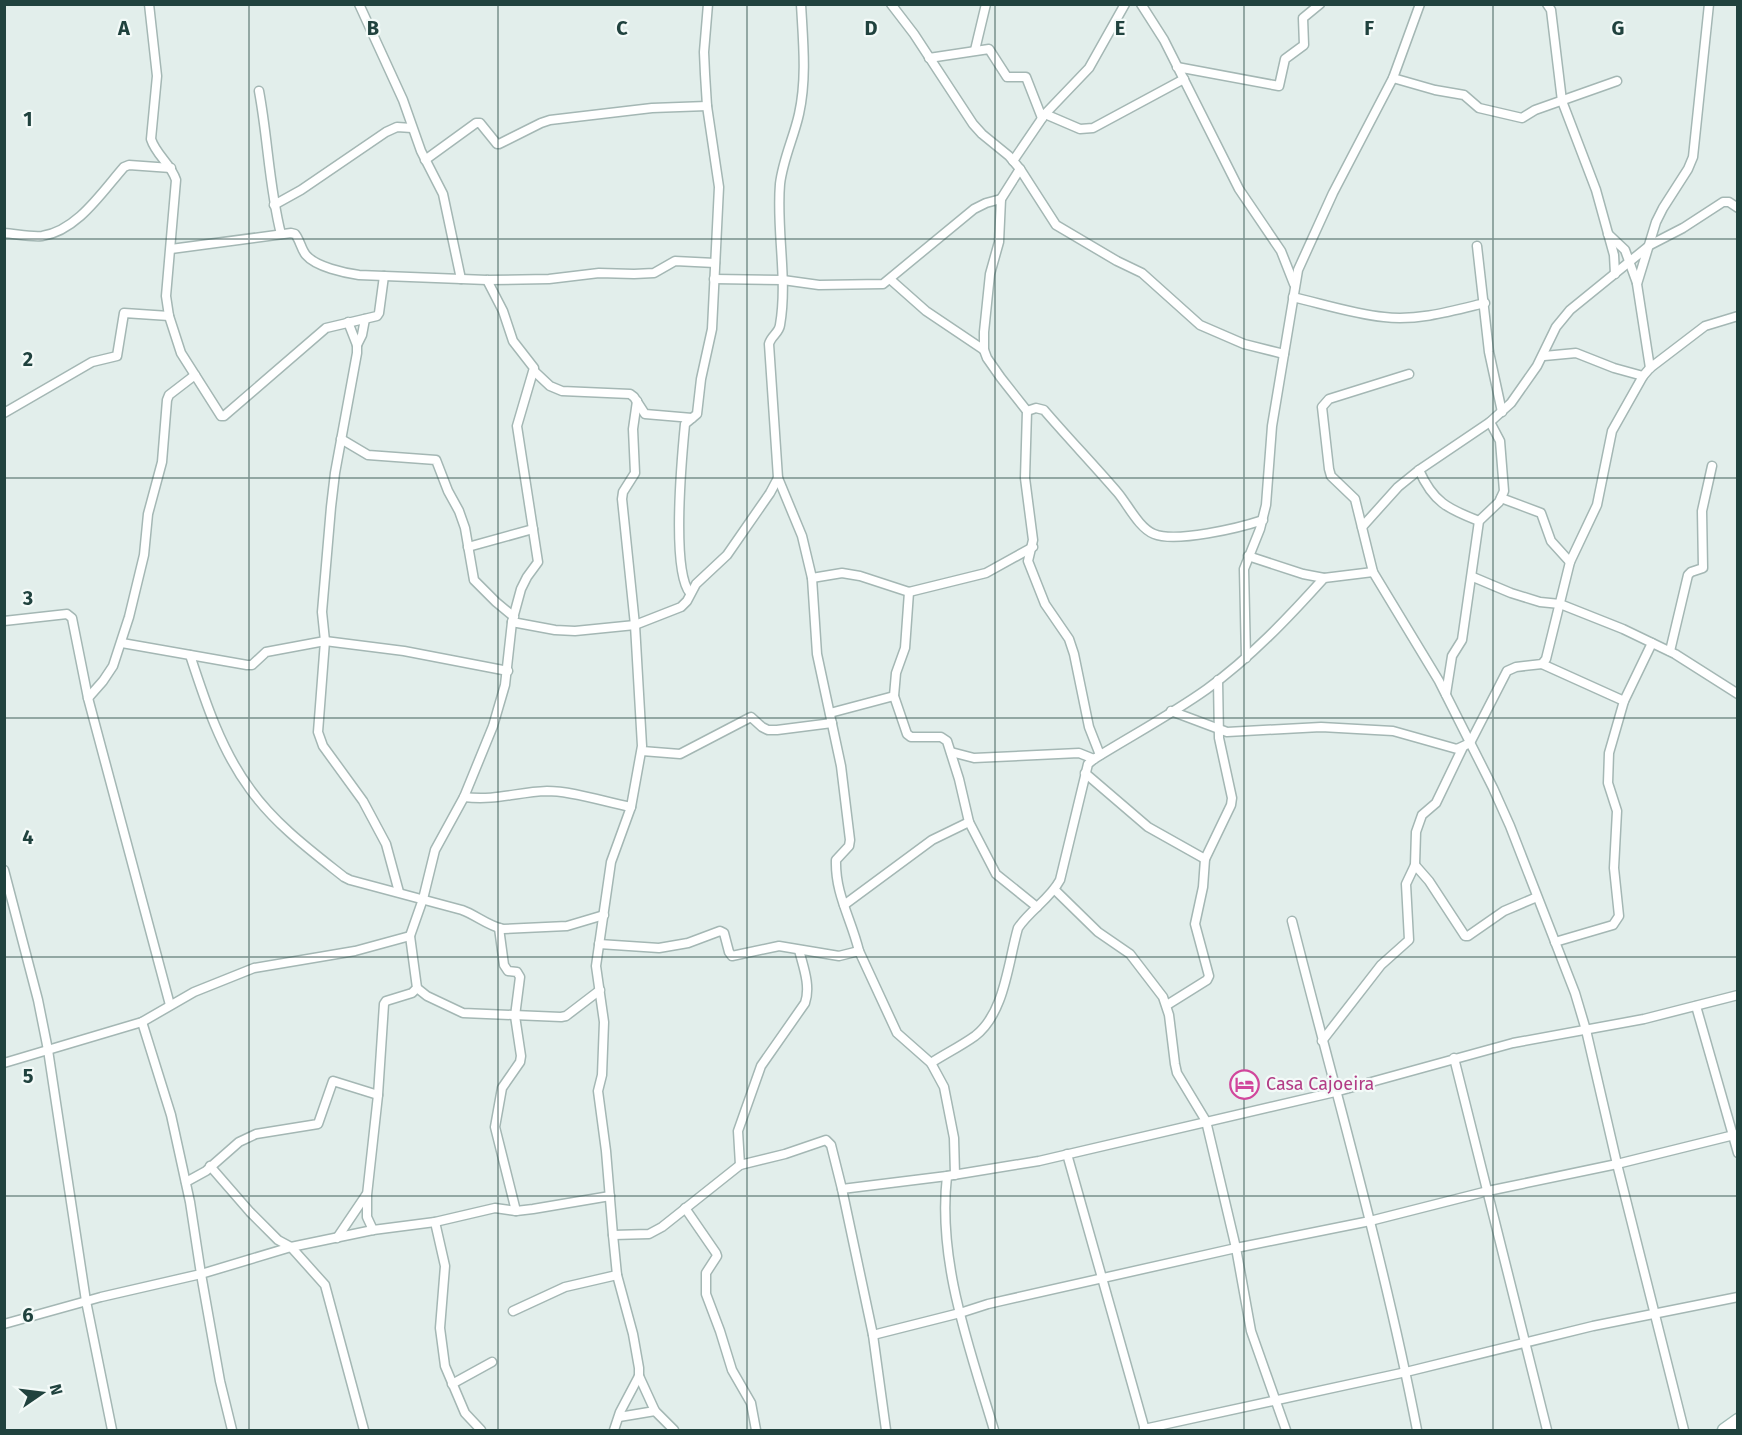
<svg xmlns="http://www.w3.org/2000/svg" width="1742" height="1435" font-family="'Fira Sans',sans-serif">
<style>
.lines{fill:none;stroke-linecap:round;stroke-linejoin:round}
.minor-casing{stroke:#a4b7b4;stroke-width:11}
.secondary-casing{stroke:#9fbbb6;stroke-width:15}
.minor{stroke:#fff;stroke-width:8}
.secondary{stroke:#fff;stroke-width:12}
.grid{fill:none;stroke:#20423e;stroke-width:1.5;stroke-opacity:0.55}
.labels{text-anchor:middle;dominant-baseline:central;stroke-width:4.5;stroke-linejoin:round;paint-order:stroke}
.hotel-label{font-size:18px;fill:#b23c85;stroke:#f3faf8;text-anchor:start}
.grid-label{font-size:20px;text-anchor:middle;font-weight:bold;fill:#20423e;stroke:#f3faf8;stroke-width:4.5;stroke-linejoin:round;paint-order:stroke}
</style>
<rect width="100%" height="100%" fill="#e2eeeb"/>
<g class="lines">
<defs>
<g id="minor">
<path d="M 149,4 L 157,76 L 151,139 C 156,155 171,164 176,180 L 166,296 L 169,316 L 181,353 L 221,416 L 224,416 L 326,328 L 377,316 L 379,313 L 384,276"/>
<path d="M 359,4 L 403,100 L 421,151 L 443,194 L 461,279"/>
<path d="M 801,4 C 803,41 807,78 799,114 C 794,137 783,159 780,184 C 776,230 788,279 780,325 C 779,333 771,336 769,344 L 778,478 L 802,536 L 812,578 L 817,654 L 841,766 L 850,840 L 849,846 L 836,860 C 835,894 851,918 859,951"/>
<path d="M 891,4 L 914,34 L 973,124 L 982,134 L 1009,156 L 1020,169 L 1056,225 L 1117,261 L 1142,273 L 1200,325 L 1244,344 L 1284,354"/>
<path d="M 1141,4 L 1164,40 L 1239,189 L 1281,251 L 1294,284"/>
<path d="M 1547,4 L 1551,10 L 1562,101 L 1596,190 L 1614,255 L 1615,274"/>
<path d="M 975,50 L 986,4"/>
<path d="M 929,58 L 989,49 L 1007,77 L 1026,77 L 1042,118"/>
<path d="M 1177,67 L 1279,86 L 1285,59 L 1304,45 L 1303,18 L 1320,4"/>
<path d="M 1393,78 L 1435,90 L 1464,95 L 1479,108 L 1522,118 L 1535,110 L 1617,81"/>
<path d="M 259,91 C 268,139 269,187 281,234"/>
<path d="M 1045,114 L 1080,129 L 1093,128 L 1184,79"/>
<path d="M 425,160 L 476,123 L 480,123 L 497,144 L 499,144 L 541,123 L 550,120 L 652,108 L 707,106"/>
<path d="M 1013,161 L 1045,114 L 1089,68 L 1125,4"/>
<path d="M 1020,169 L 1001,199 L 999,242 L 990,274 L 984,332 L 984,350 L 987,358 L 1001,378 L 1027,411 L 1025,478 L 1033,540 L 1028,561 L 1045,604 L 1069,639 L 1074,654 L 1089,727 L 1100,755"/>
<path d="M 274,205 L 301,190 L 386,132 L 397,127 L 412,128"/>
<path d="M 4,233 C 17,234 30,237 42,236 C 77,231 102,192 124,167 L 129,165 L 171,168"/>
<path d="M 1608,234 L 1625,250 L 1637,283"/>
<path d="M 1477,246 L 1489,352 L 1502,412"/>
<path d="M 171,249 L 291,233 L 295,234 C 300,240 301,249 306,255 C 316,267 345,273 359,275 L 487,280 L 549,279 L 599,273 L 634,274 L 654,273 L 675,261 L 715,263"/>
<path d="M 714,279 L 783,280 L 819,285 L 883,284 L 974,209 L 986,203 L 1001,199"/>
<path d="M 891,280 L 926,311 L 984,350"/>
<path d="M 1293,297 C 1323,304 1354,314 1384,317 C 1418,321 1452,311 1485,303"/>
<path d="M 348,322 L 357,345 L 357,353 L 335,473 L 331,507 L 322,612 L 325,641 L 318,732 L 323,746 L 363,801 L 386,844 L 399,892"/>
<path d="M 357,345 L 362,335 L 365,319"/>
<path d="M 1544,356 L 1576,353 L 1614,368 L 1643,376"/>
<path d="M 1650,368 L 1637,284 L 1656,222 L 1663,208 L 1688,169 L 1693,157 L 1709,4"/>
<path d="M 534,371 L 550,386 L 562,391 L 630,394 L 634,397 L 645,414 L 692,418"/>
<path d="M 1409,374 L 1329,399 L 1322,407 L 1329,469 L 1331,476 L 1355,499 L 1373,572 L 1439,681 L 1493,788 L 1510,826 L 1575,993 L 1586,1030 L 1617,1164 L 1684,1430"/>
<path d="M 1027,411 L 1036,408 L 1044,410 C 1068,438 1094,465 1118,493 C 1128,505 1139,528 1154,534 C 1176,543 1239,528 1263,520"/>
<path d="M 4,413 L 92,362 L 117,356 L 124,313 L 169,316"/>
<path d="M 341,439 L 368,455 L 436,460 L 448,491 L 459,511 L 465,528 L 474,580 L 496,602 L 514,617"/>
<path d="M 1419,470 C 1433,502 1448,509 1479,521"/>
<path d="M 1501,498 L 1541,513 L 1551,541 L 1570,562"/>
<path d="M 1362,527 L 1398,487 L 1419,470 L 1490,422 L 1511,403 L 1537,366 L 1556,327 L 1570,310 L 1650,245 L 1683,228 L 1723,202 L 1729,202 L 1738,208"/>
<path d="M 468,547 L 533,529"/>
<path d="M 1248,556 L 1303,574 L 1324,578"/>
<path d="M 1473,577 L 1511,593 L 1540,602 L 1560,604 L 1623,629 L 1675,654 L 1738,694"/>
<path d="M 812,578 L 842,573 L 860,576 L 909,592 L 986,573 L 1033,547"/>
<path d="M 909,592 L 905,648 L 896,673 L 894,696 L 907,734 L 911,737 L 941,737 L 947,741 L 959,779 L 969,822 L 996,874 L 1037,907"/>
<path d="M 690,593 C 671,571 682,455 685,424 L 697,414 L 701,379 L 712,329 L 719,187 L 707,106 L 705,74 L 704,52 L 708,4"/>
<path d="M 4,621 L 67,614 L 72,618 L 88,698 L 170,1005"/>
<path d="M 512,622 L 555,630 L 575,631 L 635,625 L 681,607 L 687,601 L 696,584 L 727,555 L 770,493 L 778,478"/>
<path d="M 122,643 L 247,665 L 252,665 L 266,652 L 325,641 L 404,651 L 508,671"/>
<path d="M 1670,651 L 1688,575 L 1691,572 L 1703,568 L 1702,511 L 1712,466"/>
<path d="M 190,655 C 205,701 221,750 250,789 C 275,824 310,850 344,877 L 350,880 L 462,910 C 476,915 488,926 503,929 L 567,926 L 604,915"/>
<path d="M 1246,658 L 1244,569 L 1260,529 L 1266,505 L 1272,426 L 1298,270 L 1333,193 L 1393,78 L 1420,4"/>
<path d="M 1542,664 L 1624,701"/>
<path d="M 1446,694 L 1452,656 L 1462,640 L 1479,521 L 1499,502 L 1504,491 L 1500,441 L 1490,422"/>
<path d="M 88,698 L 103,681 L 113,666 L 129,617 L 144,555 L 148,514 L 162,462 L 167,400 L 169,395 L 195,375"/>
<path d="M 1171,711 L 1227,732 L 1321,727 L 1393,731 L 1457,749 L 1470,743 L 1507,671 L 1516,667 L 1542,664 L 1546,659 L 1570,562 L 1597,505 L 1612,431 L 1643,376 L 1650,368 L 1705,326 L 1738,316"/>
<path d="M 830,713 L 894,696"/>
<path d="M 642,751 L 680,754 L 751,717 L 762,727 L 768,730 L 777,730 L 832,723"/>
<path d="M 951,752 L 974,758 L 1079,753 L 1094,759"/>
<path d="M 1085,773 L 1148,827 L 1205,859"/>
<path d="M 464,797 C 496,801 517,792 547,791 C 573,791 605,802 631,807"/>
<path d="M 1415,865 L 1429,881 L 1465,936 L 1468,936 L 1504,911 L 1537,897"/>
<path d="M 4,870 L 38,1000 L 48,1050 L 86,1301 L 112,1430"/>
<path d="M 1055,890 L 1098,932 L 1130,954 L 1163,997 L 1169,1015 L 1175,1064 L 1177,1073 L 1206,1121 L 1236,1248 L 1251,1331 L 1286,1430"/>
<path d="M 844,905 L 932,840 L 969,822"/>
<path d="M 1292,921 C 1335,1091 1384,1259 1417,1430"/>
<path d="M 499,928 L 504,965 L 508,971 L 517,972 L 520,977 L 515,1016 L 521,1056 L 520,1062 L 502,1088 L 495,1127 L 516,1211"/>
<path d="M 1555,942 L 1613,925 L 1619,916 L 1614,868 L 1617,811 L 1608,783 L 1609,753 L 1624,701 L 1652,643"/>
<path d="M 599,944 L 659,948 L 688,943 L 720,931 L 724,933 L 729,952 L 732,956 L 779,946 L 839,956 L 859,951 L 897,1033 L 931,1063 L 944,1087 L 954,1138 L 955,1175"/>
<path d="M 417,988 L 427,996 L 463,1013 L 561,1017 L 566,1016 L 600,990"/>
<path d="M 1167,1005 L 1207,980 L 1209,976 L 1195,924 L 1203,887 L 1205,859 L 1231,805 L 1232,798 L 1219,738 L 1218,680"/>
<path d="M 1696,1006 L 1738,1153"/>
<path d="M 1322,1041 L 1381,965 L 1409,940 L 1406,884 L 1415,865 L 1416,832 L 1422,815 L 1436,803 L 1463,747"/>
<path d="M 1454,1058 L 1547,1430"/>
<path d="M 4,1063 L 142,1022 L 194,992 L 254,968 L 355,951 L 410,936"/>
<path d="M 931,1063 C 945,1054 961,1046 975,1036 C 1005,1013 1008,962 1018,928 C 1030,910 1050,899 1060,880 L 1088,764 L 1094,759 C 1131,736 1172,714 1207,689 C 1251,657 1288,618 1324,578 L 1373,572"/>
<path d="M 1067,1154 L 1145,1430"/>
<path d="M 740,1165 L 738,1131 L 761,1066 L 805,1003 C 811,986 803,966 799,950"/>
<path d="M 210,1166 L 250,1212 L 278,1240 L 291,1247 L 325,1285 L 364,1430"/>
<path d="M 947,1176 C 937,1262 970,1349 994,1430"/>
<path d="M 186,1182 L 206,1171 L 239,1142 L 256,1134 L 318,1124 L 333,1081 L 378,1095"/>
<path d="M 685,1208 L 716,1253 L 717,1256 L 706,1273 L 706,1294 L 720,1331 L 732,1370 L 751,1403 L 756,1430"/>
<path d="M 435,1222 L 445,1266 L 440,1328 L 445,1366 L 465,1413 L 481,1430"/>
<path d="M 373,1230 L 367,1217 L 367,1195 L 378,1095 L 384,1004 L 386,1001 L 412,993 L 417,988 L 410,936 L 423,899 L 435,850 L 464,797 L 493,726 L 505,685 L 512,622 L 521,589 L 527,577 L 538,562 L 517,426 L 534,368 L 513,341 L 503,311 L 487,280"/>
<path d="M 613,1235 L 649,1234 L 662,1227 L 740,1165 L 785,1154 L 826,1140 L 831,1145 L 842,1189"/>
<path d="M 337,1238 L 366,1195"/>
<path d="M 513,1311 L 565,1287 L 617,1275"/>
<path d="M 4,1324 L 101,1297 L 201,1274 L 190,1202 L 171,1115 L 142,1022"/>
<path d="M 873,1335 L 960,1313 L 988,1304 L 1236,1248 L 1370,1221 L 1488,1191 L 1617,1164 L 1738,1134"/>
<path d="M 639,1376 L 655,1411 L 674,1430"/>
<path d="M 452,1384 L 492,1362"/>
<path d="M 619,1417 L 655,1411"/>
<path d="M 1144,1429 L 1406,1372 L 1593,1326 L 1738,1297"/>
<path d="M 232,1430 L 220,1381 L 201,1274 L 291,1247 L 373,1230 L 435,1222 L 495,1208 L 516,1211 L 533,1209 L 610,1196"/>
<path d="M 614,1430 L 620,1412 L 639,1376 L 639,1368 L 633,1334 L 617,1275 L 613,1235 L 606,1151 L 598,1091 L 602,1075 L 604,1022 L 596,966 L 611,862 L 631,807 L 642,746 L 635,625 L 622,499 L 623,492 L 635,473 L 633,429 L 637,401"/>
<path d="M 886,1430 L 873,1335 L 842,1189 L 947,1176 L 1039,1161 L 1335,1092 L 1513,1043 L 1644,1019 L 1738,995"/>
</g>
<path id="secondary" d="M 1724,1430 L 1738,1420"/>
</defs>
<use href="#minor" class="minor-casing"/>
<use href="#secondary" class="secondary-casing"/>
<use href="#minor" class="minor"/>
<use href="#secondary" class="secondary"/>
</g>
<path class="grid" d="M 249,4 L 249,1430M 498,4 L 498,1430M 747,4 L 747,1430M 995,4 L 995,1430M 1244,4 L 1244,1430M 1493,4 L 1493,1430M 4,239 L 1738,239M 4,478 L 1738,478M 4,718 L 1738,718M 4,957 L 1738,957M 4,1196 L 1738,1196"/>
<defs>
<symbol id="hotel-ring" viewBox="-11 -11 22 22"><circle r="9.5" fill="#f3faf8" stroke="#d1479c" stroke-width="1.5"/><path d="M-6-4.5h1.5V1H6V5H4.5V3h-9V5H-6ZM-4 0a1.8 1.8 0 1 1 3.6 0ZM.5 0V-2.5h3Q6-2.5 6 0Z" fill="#d1479c"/></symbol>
</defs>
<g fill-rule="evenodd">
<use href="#hotel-ring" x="1228" y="1068" width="33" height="33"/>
</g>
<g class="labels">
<g class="hotel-label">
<text x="1266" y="1084">Casa Cajoeira</text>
</g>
</g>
<g class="grid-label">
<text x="124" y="35">A</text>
<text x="373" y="35">B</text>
<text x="622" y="35">C</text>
<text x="871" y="35">D</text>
<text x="1120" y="35">E</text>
<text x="1369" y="35">F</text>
<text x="1618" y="35">G</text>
<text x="28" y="126">1</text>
<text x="28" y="366">2</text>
<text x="28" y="605">3</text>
<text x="28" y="844">4</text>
<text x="28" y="1083">5</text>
<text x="28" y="1322">6</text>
</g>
<rect width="1742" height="1435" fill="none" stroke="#20423e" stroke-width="12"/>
<g transform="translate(42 1393) rotate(76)" stroke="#f3faf8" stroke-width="4.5" paint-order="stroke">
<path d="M0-4.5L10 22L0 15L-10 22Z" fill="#20423e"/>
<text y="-9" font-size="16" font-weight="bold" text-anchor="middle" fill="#20423e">N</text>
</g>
</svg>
